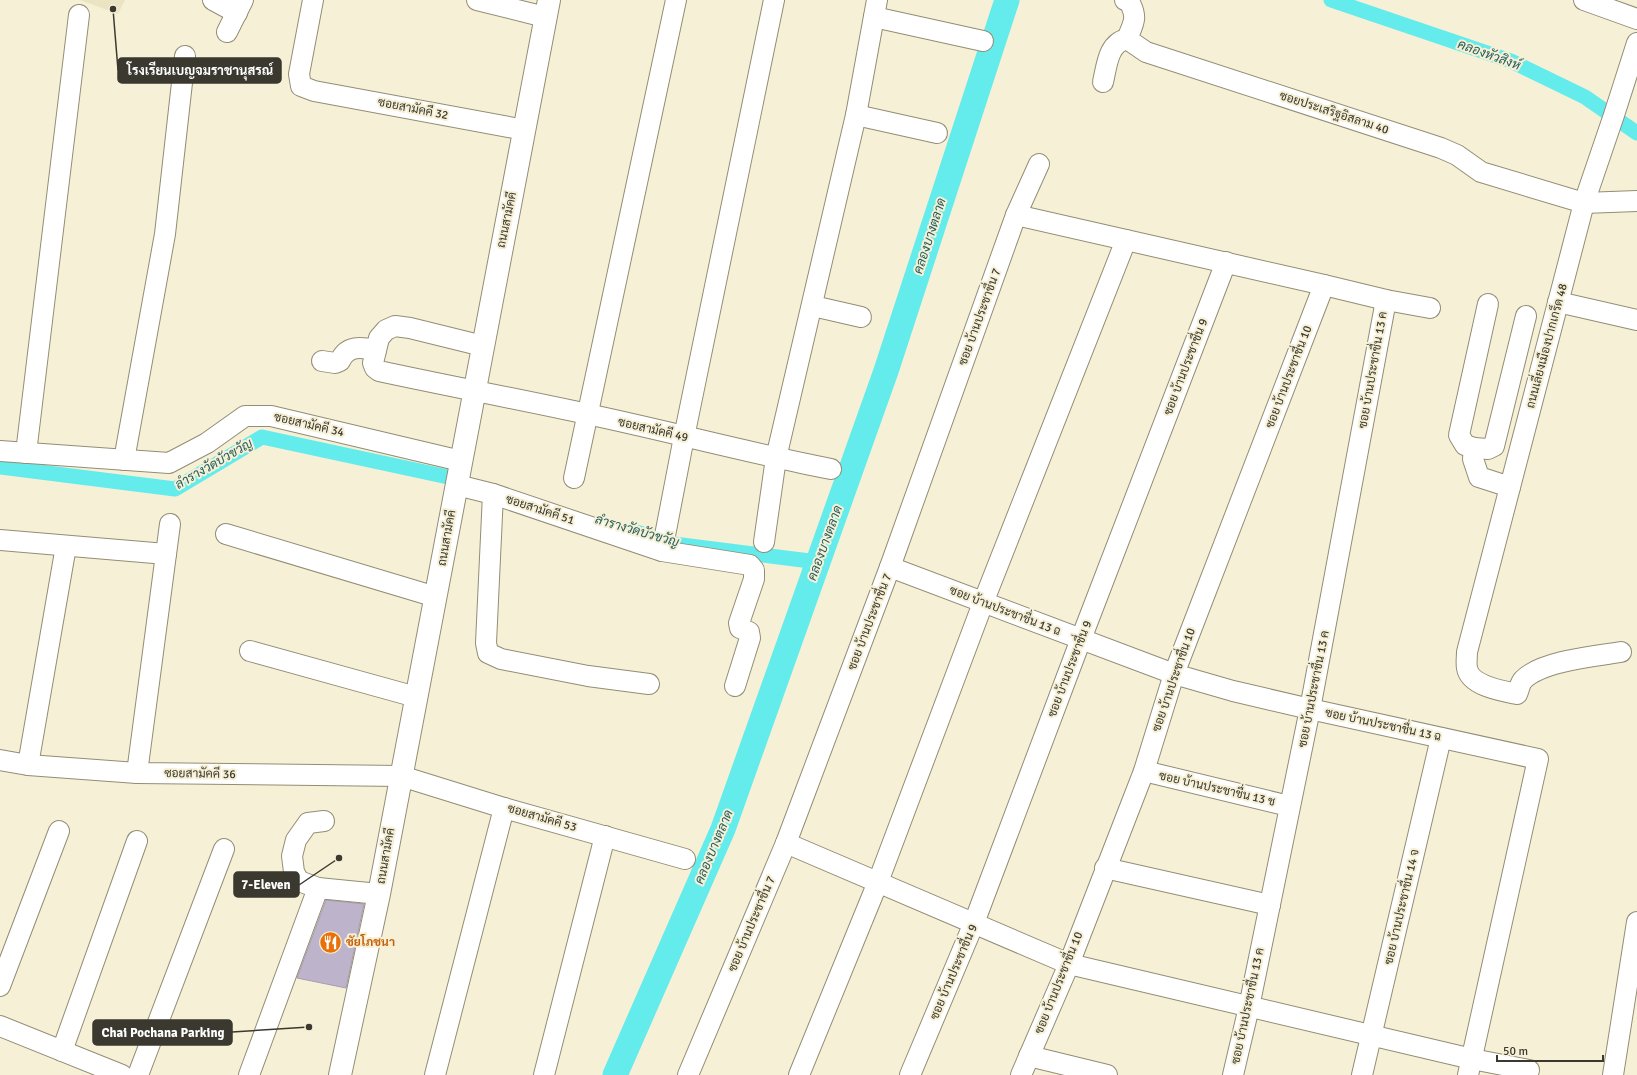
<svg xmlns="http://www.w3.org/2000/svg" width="1637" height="1075" font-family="Signika,Sarabun,sans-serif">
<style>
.built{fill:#ebe4c2}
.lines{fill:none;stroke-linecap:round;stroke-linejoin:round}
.canal{stroke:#64ebec;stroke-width:15}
.river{stroke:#64ebec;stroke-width:25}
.building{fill:#bdb4cc;stroke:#a69db4}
.minor-casing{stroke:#938d75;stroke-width:22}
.major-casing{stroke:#938d75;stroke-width:24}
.minor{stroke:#fff;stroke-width:20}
.major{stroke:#fff;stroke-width:22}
.labels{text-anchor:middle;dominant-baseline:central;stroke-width:4;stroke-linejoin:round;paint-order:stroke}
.street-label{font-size:12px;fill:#3b392f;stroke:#f6f0d6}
.food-label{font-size:12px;font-weight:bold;fill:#c56008;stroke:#f6f0d6;text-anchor:start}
.water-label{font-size:13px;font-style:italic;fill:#255e5e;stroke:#f6f0d6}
.leader{fill:none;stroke:#3b392f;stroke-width:1.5}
.callout-dot{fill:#3b392f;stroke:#f6f0d6;stroke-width:1.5}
.callout{fill:#3b392f;stroke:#3b392f;stroke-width:1.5}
.callout-label{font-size:13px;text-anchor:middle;font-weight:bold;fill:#fff}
</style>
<rect width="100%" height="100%" fill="#f6f0d6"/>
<path class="built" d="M 80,0 L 125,0 L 118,14 Z"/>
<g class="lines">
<g class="canal">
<path d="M 1331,0 L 1511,61 L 1585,97 L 1637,133"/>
<path d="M 0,467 L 175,489 L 262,437 L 448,477"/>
<path d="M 633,531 L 674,544 L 818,562"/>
</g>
<path class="river" d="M 615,1075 L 723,829 L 886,371 L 1007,0"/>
</g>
<path class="building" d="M 326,900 L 364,904 L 346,988 L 297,978 Z"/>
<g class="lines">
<defs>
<g id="minor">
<path d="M 213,0 L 237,13"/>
<path d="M 313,0 L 299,74 L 301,86 L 314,91 L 525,130"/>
<path d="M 477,0 L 545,17"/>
<path d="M 1125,0 L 1129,1 C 1138,18 1134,22 1127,39 L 1146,52 L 1441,148 L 1457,155 L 1481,172 L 1584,203 L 1637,201"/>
<path d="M 1584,0 L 1637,19"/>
<path d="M 874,17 L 983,41"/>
<path d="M 227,32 L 243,0"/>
<path d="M 1103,82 C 1107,65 1108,43 1127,39"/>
<path d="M 856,115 L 937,133"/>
<path d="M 1016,215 L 1324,285 L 1386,300 L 1430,308"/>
<path d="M 1558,302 L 1637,320"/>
<path d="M 1488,304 L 1459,435 L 1465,445 L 1474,448 L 1473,459 L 1479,477 L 1510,487"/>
<path d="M 813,306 L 861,317"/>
<path d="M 483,346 L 410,328 L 395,326 L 386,330 L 379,338 L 373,363 L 375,368 L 379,371 C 448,386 518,399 587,414 C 668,431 749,453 831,469"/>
<path d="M 322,361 L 335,363 L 340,361 C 347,345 361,347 376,350"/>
<path d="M 1474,448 L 1488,449 L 1494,446 L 1526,316"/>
<path d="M 0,451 L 169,463 L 207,443 L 245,416 L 271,416 L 461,461"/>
<path d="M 26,453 L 79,15"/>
<path d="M 124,460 L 165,234 L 185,56"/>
<path d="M 574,478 L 676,0"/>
<path d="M 457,485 L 493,494 L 662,551 L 750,565 L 754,570 L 754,579 L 739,623 L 740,628 L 749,632 L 750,638 L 735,686"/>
<path d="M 493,494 L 486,643 L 488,653 L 501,659 L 588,676 L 649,684"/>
<path d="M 226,534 L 436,597"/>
<path d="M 0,540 L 166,554"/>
<path d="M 764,542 L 776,458 L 856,115 L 877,0"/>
<path d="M 662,551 L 684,437 L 774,0"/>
<path d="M 890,567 L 1174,674 L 1233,691 L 1310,709 L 1538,759 L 1468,1075"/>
<path d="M 250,651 L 416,697"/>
<path d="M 1621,652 C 1596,656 1541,661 1523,680 C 1520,683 1519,690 1517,694 C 1502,691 1470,686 1467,668 C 1466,663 1467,657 1467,652 L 1584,203 L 1614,115 L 1637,43"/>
<path d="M 0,760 L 28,765 L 137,773 L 401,776 L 504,808 L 685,859"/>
<path d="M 28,765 L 66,546"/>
<path d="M 1144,771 L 1289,806"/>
<path d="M 137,773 L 170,524"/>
<path d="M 786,843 L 1069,964 L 1472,1059 L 1529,1070"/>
<path d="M 1105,868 L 1270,905"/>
<path d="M 318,888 L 299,881 L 294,872 L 292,856 L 296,840 L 308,823 L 324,821"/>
<path d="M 0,986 L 59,831"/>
<path d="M 0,1026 L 122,1075"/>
<path d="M 62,1051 L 137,841"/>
<path d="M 1029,1056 L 1107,1075"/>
<path d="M 138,1075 L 224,849"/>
<path d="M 249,1075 L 318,888 L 379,894"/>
<path d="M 435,1075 L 504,808"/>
<path d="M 544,1075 L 605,836"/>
<path d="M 688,1075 L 786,843 L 890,567 L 1016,215 L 1039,164"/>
<path d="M 799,1075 L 878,882 L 983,603 L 1126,240"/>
<path d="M 910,1075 L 974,923 L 1081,639 L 1226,262"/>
<path d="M 1021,1075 L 1069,964 L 1144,771 L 1174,674 L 1324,285"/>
<path d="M 1233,1075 L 1249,1007 L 1310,709 L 1386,300"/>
<path d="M 1362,1075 L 1441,738"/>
<path d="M 1613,1075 L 1637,922"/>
</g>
<path id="major" d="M 340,1075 L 379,894 L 549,0"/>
</defs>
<use href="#minor" class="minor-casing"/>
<use href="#major" class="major-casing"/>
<use href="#minor" class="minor"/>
<use href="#major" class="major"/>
</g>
<defs>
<symbol id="restaurant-disc" viewBox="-11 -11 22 22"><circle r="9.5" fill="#e8710a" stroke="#f6f0d6"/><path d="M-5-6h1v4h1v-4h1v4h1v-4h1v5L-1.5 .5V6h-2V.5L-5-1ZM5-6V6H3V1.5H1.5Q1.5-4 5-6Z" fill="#fff"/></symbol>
</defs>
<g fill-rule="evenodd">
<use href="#restaurant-disc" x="318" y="930" width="25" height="25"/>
</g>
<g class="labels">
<g class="street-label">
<text transform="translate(413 109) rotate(11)">ซอยสามัคคี 32</text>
<text transform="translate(1334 113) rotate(18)">ซอยประเสริฐอิสลาม 40</text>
<text transform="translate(507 220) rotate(-78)">ถนนสามัคคี</text>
<text transform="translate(980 317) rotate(-70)">ซอย บ้านประชาชื่น 7</text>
<text transform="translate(1547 346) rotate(-75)">ถนนเลี่ยงเมืองปากเกร็ด 48</text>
<text transform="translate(1186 367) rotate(-69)">ซอย บ้านประชาชื่น 9</text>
<text transform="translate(1373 370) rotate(-80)">ซอย บ้านประชาชื่น 13 ค</text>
<text transform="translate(1289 377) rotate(-69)">ซอย บ้านประชาชื่น 10</text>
<text transform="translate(309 425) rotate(13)">ซอยสามัคคี 34</text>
<text transform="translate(653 430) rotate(13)">ซอยสามัคคี 49</text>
<text transform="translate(540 510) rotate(18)">ซอยสามัคคี 51</text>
<text transform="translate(447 538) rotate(-80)">ถนนสามัคคี</text>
<text transform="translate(1005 611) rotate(21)">ซอย บ้านประชาชื่น 13 ฉ</text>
<text transform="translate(870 622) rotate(-69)">ซอย บ้านประชาชื่น 7</text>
<text transform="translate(1070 669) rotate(-69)">ซอย บ้านประชาชื่น 9</text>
<text transform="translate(1174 680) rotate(-71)">ซอย บ้านประชาชื่น 10</text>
<text transform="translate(1314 689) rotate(-79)">ซอย บ้านประชาชื่น 13 ค</text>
<text transform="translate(1383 725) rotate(12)">ซอย บ้านประชาชื่น 13 ฉ</text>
<text transform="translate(200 774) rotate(1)">ซอยสามัคคี 36</text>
<text transform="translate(1217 789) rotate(13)">ซอย บ้านประชาชื่น 13 ช</text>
<text transform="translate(542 818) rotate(16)">ซอยสามัคคี 53</text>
<text transform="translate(386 856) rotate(-80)">ถนนสามัคคี</text>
<text transform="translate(1402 907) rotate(-77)">ซอย บ้านประชาชื่น 14 จ</text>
<text transform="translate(752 924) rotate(-67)">ซอย บ้านประชาชื่น 7</text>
<text transform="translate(954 972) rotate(-67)">ซอย บ้านประชาชื่น 9</text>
<text transform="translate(1059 983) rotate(-68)">ซอย บ้านประชาชื่น 10</text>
<text transform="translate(1248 1006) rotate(-78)">ซอย บ้านประชาชื่น 13 ค</text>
</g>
<g class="food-label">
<text x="346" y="942">ชัยโภชนา</text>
</g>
<g class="water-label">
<text transform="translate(1489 55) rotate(20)">คลองหัวสิงห์</text>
<text transform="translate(930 236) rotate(-72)">คลองบางตลาด</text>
<text transform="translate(214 464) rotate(-30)">ลำรางวัดบัวขวัญ</text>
<text transform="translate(637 531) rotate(16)">ลำรางวัดบัวขวัญ</text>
<text transform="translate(825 543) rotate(-70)">คลองบางตลาด</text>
<text transform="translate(714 847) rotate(-67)">คลองบางตลาด</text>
</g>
</g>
<path class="leader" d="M113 9L118 70M339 858L299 885M309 1027L232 1032"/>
<g class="callout-dot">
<circle cx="113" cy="9" r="4"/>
<circle cx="339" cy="858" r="4"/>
<circle cx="309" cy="1027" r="4"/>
</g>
<g class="callout">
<rect x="118" y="58" width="163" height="25" rx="4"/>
<rect x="234" y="872" width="65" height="25" rx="4"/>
<rect x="93" y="1020" width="139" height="25" rx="4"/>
</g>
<g class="callout-label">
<text x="200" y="75">โรงเรียนเบญจมราชานุสรณ์</text>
<text x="266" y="889">7-Eleven</text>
<text x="163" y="1037">Chai Pochana Parking</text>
</g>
<path d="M1497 1055v6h106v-6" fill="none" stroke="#3b392f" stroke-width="2"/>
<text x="1503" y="1055" font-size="12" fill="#3b392f" stroke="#f6f0d6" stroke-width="3" paint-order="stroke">50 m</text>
</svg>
